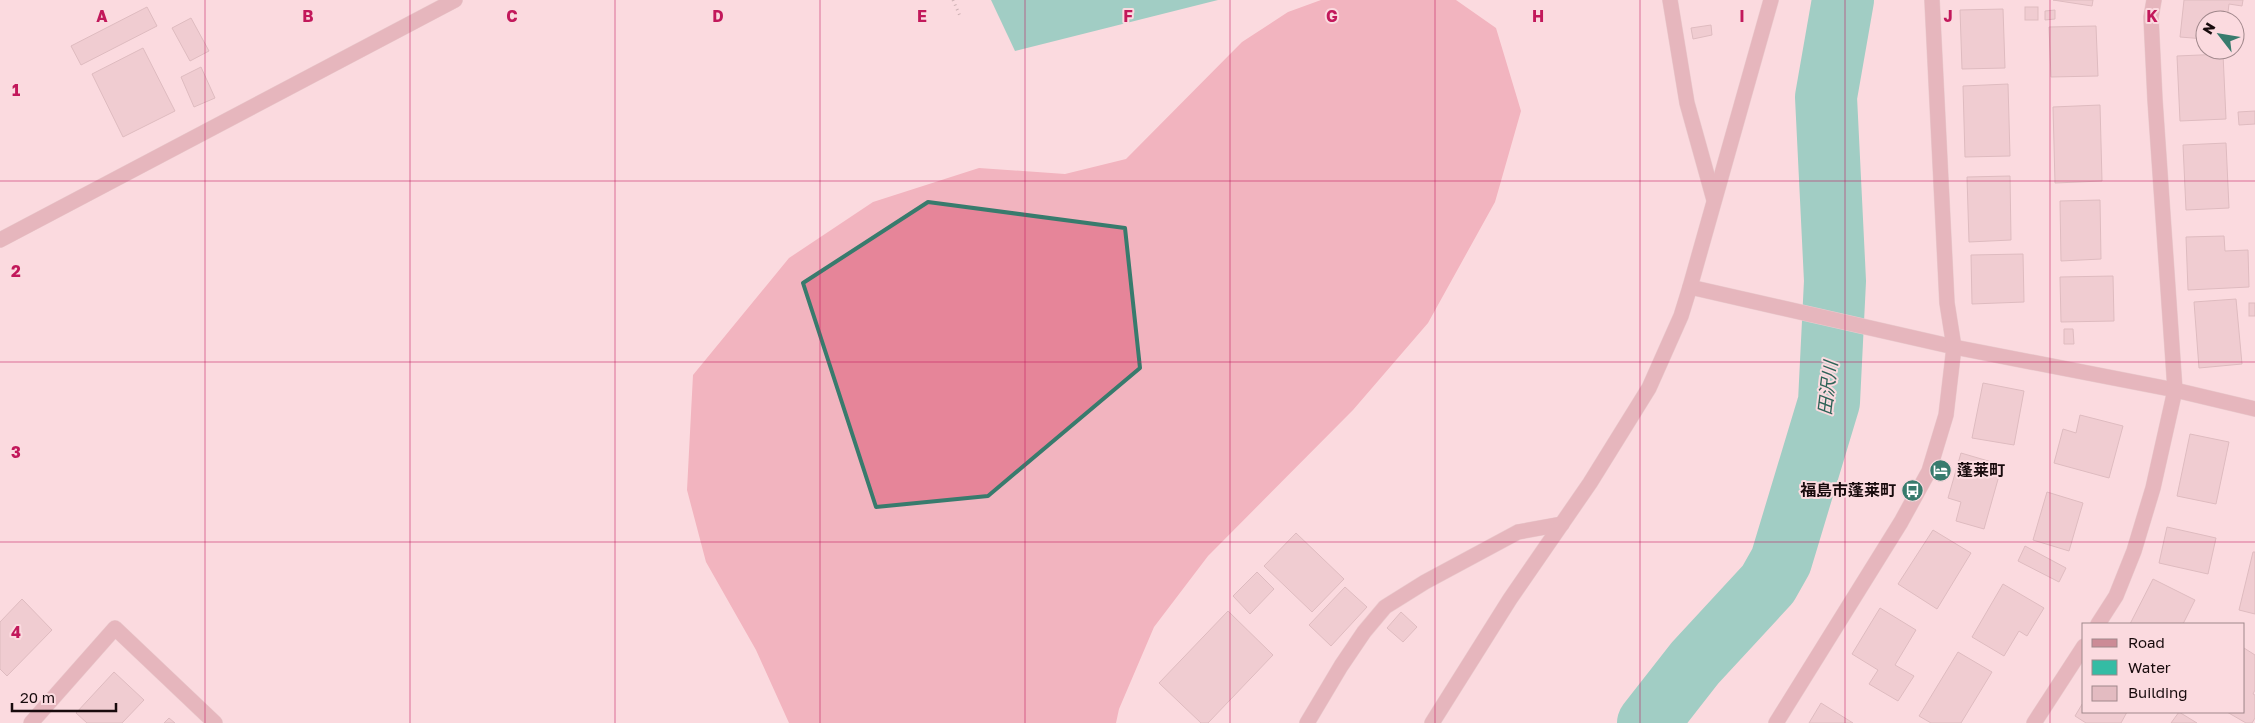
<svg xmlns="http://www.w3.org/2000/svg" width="2255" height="723" font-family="'Golos Text','Noto Sans JP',sans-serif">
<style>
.forest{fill:#e68599}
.water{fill:#34bca4}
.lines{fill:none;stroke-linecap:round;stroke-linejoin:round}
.river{stroke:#34bca4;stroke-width:62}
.building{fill:#e3bbc1;stroke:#bb959b}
.minor-casing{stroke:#d7b9bd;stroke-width:16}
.path{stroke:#937b7f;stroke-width:3;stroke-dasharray:1 4;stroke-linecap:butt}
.minor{stroke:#cc8b96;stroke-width:15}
.marked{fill:none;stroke:#387b6d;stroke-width:4;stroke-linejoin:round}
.grid{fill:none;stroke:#c2185b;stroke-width:1;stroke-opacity:0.55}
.labels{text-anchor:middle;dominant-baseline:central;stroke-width:4;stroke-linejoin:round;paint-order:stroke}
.poi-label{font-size:16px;font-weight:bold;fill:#180b0d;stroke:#fbdadf;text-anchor:start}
.water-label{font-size:18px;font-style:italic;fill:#2e6357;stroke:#fbdadf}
.grid-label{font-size:16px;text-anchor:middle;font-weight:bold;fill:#c2185b;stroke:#fbdadf;stroke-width:4;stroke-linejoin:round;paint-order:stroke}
</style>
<rect width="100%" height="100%" fill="#fbdadf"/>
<path class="forest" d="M 1321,0 L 1456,0 L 1496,28 L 1521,111 L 1495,202 L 1428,323 L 1353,410 L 1208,556 L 1154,627 L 1119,709 L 1116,723 L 789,723 L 756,650 L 706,562 L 687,490 L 693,375 L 789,258 L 873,202 L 979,168 L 1065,174 L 1126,159 L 1242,42 L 1288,12 Z"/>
<path class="water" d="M 991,0 L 1218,0 L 1015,51 Z"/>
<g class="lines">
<path class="river" d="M 1648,723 L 1695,663 L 1768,584 L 1781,561 L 1829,402 L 1835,281 L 1826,97 L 1843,0"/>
</g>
<g class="building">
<path d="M 2053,0 L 2093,0 L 2092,6 Z"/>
<path d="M 2184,0 L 2243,0 L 2242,6 L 2229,4 L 2227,20 L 2205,20 L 2205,39 L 2180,37 Z"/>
<path d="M 147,7 L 157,26 L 81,65 L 71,46 Z"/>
<rect x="2025" y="7" width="13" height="13"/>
<path d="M 2003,9 L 2005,68 L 1962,69 L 1960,10 Z"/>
<path d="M 2055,10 L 2055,19 L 2045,20 L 2045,11 Z"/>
<path d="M 191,18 L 209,51 L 190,61 L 172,28 Z"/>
<path d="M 1711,25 L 1712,35 L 1693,39 L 1691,28 Z"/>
<path d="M 2096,26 L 2098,76 L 2051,77 L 2049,27 Z"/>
<path d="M 143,48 L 175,111 L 123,137 L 92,74 Z"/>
<path d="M 2223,54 L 2226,119 L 2180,121 L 2177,56 Z"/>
<path d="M 201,67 L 215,98 L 194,107 L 181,77 Z"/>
<path d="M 2008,84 L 2010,156 L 1965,157 L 1963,86 Z"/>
<path d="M 2100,105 L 2102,181 L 2055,183 L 2053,107 Z"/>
<path d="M 2255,111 L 2255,124 L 2239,125 L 2238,112 Z"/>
<path d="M 2226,143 L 2229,208 L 2186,210 L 2183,145 Z"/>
<path d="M 2010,176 L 2011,240 L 1969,242 L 1967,177 Z"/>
<path d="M 2100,200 L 2101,259 L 2061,261 L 2060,201 Z"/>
<path d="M 2224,236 L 2225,251 L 2248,250 L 2249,287 L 2188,290 L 2186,237 Z"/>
<path d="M 2023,254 L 2024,302 L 1972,304 L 1971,255 Z"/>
<path d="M 2113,276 L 2114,321 L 2061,322 L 2060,277 Z"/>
<path d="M 2236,299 L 2242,364 L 2199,368 L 2194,302 Z"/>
<rect x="2249" y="303" width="6" height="13"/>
<path d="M 2064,329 L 2073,329 L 2074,344 L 2064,344 Z"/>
<path d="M 1983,383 L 2024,391 L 2014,445 L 1972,438 Z"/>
<path d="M 2080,415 L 2123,426 L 2109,478 L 2054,463 L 2063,429 L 2076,433 Z"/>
<path d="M 2190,434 L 2229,442 L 2216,504 L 2177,496 Z"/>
<path d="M 1961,453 L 2002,465 L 1984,529 L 1956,521 L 1961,502 L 1948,498 Z"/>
<path d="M 2047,492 L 2083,503 L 2069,551 L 2033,540 Z"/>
<path d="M 2167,527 L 2216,538 L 2208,574 L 2159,563 Z"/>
<path d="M 1933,530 L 1971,553 L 1937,609 L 1898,584 Z"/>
<path d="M 1296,533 L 1344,579 L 1312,612 L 1264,566 Z"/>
<path d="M 2025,546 L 2066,568 L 2059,582 L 2018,561 Z"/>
<path d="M 2253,552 L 2255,552 L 2255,614 L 2239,610 Z"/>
<path d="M 1257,572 L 1274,589 L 1250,614 L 1233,596 Z"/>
<path d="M 2153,579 L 2195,600 L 2183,624 L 2130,624 Z"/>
<path d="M 2003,584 L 2044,608 L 2027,636 L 2019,631 L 2004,656 L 1972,637 Z"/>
<path d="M 1345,587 L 1367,607 L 1331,646 L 1309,625 Z"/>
<path d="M 22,599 L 52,630 L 7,676 L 0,669 L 0,622 Z"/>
<path d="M 1880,608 L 1916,630 L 1895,665 L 1914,676 L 1898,701 L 1869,684 L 1878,670 L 1852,654 Z"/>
<path d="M 1228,611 L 1273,655 L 1208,723 L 1201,723 L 1159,683 Z"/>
<path d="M 1401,612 L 1417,627 L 1403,642 L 1387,628 Z"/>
<path d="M 2244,648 L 2255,655 L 2255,690 L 2253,694 L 2255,695 L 2255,718 L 2252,723 L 2246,723 L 2227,712 L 2244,712 Z"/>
<path d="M 1958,652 L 1992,672 L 1961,723 L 1931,723 L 1919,716 Z"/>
<path d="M 114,672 L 144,700 L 122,723 L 87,723 L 76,713 Z"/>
<path d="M 2084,701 L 2084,712 L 2127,712 L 2121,723 L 2086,723 L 2075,716 Z"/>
<path d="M 1821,703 L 1853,723 L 1809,723 Z"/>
<path d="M 2179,712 L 2197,723 L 2171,723 Z"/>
<path d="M 169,718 L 175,723 L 164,723 Z"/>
</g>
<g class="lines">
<defs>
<g id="minor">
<path d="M 1670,0 L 1687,103 L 1714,200"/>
<path d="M 0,240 L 455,0"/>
<path d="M 1690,287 L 1954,347 L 2175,390 L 2255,409"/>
<path d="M 2098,624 L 2116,596 L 2134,551 L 2153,488 L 2175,390 L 2155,100 L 2151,17 L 2154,0"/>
<path d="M 31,723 L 115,628 L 215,723"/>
<path d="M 1307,723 L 1341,666 L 1364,632 L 1385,607 L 1425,582 L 1518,532 L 1562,524"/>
<path d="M 1432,723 L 1510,599 L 1590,483 L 1649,388 L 1681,316 L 1690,287 L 1771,0"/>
<path d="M 1776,723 L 1901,522 L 1929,471 L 1946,415 L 1954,347 L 1947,303 L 1932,0"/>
<path d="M 2034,723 L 2084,646"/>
</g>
</defs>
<use href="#minor" class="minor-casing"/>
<path class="path" d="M 953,0 L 960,16"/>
<use href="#minor" class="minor"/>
</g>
<path d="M0 0H2255V723H0ZM 928,202 L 1125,228 L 1140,368 L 988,496 L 876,507 L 803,283 Z" fill="#fbdadf" fill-opacity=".55" fill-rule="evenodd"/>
<path class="marked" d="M 928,202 L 1125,228 L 1140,368 L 988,496 L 876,507 L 803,283 Z"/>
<path class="grid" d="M 205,0 L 205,723M 410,0 L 410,723M 615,0 L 615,723M 820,0 L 820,723M 1025,0 L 1025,723M 1230,0 L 1230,723M 1435,0 L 1435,723M 1640,0 L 1640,723M 1845,0 L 1845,723M 2050,0 L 2050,723M 0,181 L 2255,181M 0,362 L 2255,362M 0,542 L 2255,542"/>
<defs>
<symbol id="hotel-disc" viewBox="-11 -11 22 22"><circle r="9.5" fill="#387b6d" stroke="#fbdadf"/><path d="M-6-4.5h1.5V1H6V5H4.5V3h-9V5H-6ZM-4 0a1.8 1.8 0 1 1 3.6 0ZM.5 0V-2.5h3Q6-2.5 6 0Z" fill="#fff"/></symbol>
<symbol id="bus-disc" viewBox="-11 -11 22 22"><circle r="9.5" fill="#387b6d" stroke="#fbdadf"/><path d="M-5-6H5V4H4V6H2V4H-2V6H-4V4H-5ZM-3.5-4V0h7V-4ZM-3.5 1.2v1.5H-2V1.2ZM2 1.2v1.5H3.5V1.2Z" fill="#fff"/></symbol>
</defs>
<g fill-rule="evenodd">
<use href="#hotel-disc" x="1928" y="458" width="25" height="25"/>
<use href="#bus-disc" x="1900" y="478" width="25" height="25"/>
</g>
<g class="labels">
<g class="poi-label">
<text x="1957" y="470">蓬莱町</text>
<text x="1896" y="490" text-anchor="end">福島市蓬莱町</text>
</g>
<g class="water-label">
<text transform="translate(1827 388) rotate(-83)">田沢川</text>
</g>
</g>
<g class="grid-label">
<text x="102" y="22">A</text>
<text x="308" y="22">B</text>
<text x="512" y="22">C</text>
<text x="718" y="22">D</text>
<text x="922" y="22">E</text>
<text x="1128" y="22">F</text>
<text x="1332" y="22">G</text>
<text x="1538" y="22">H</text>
<text x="1742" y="22">I</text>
<text x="1948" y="22">J</text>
<text x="2152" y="22">K</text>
<text x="16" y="96">1</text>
<text x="16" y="277">2</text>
<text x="16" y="458">3</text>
<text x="16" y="638">4</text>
</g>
<rect x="2082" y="623" width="162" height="90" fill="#fbdadf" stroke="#a0878b"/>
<rect x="2092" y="639" width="25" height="8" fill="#cc8b96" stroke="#a0878b"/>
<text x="2128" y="648" font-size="15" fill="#180b0d">Road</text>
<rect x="2092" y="660" width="25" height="15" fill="#34bca4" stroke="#a0878b"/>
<text x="2128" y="673" font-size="15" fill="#180b0d">Water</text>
<rect x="2092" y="686" width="25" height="15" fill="#e3bbc1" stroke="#a0878b"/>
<text x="2128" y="698" font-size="15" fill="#180b0d">Building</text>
<g transform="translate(2220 35) rotate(301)"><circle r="24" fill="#fbdadf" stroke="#a0878b"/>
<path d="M0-4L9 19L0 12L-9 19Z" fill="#387b6d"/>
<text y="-8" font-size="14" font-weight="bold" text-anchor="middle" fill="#180b0d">N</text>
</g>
<path d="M12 703v8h104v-8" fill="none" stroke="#180b0d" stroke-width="2.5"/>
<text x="20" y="703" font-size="15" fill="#180b0d" stroke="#fbdadf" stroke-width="4" paint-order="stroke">20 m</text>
</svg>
